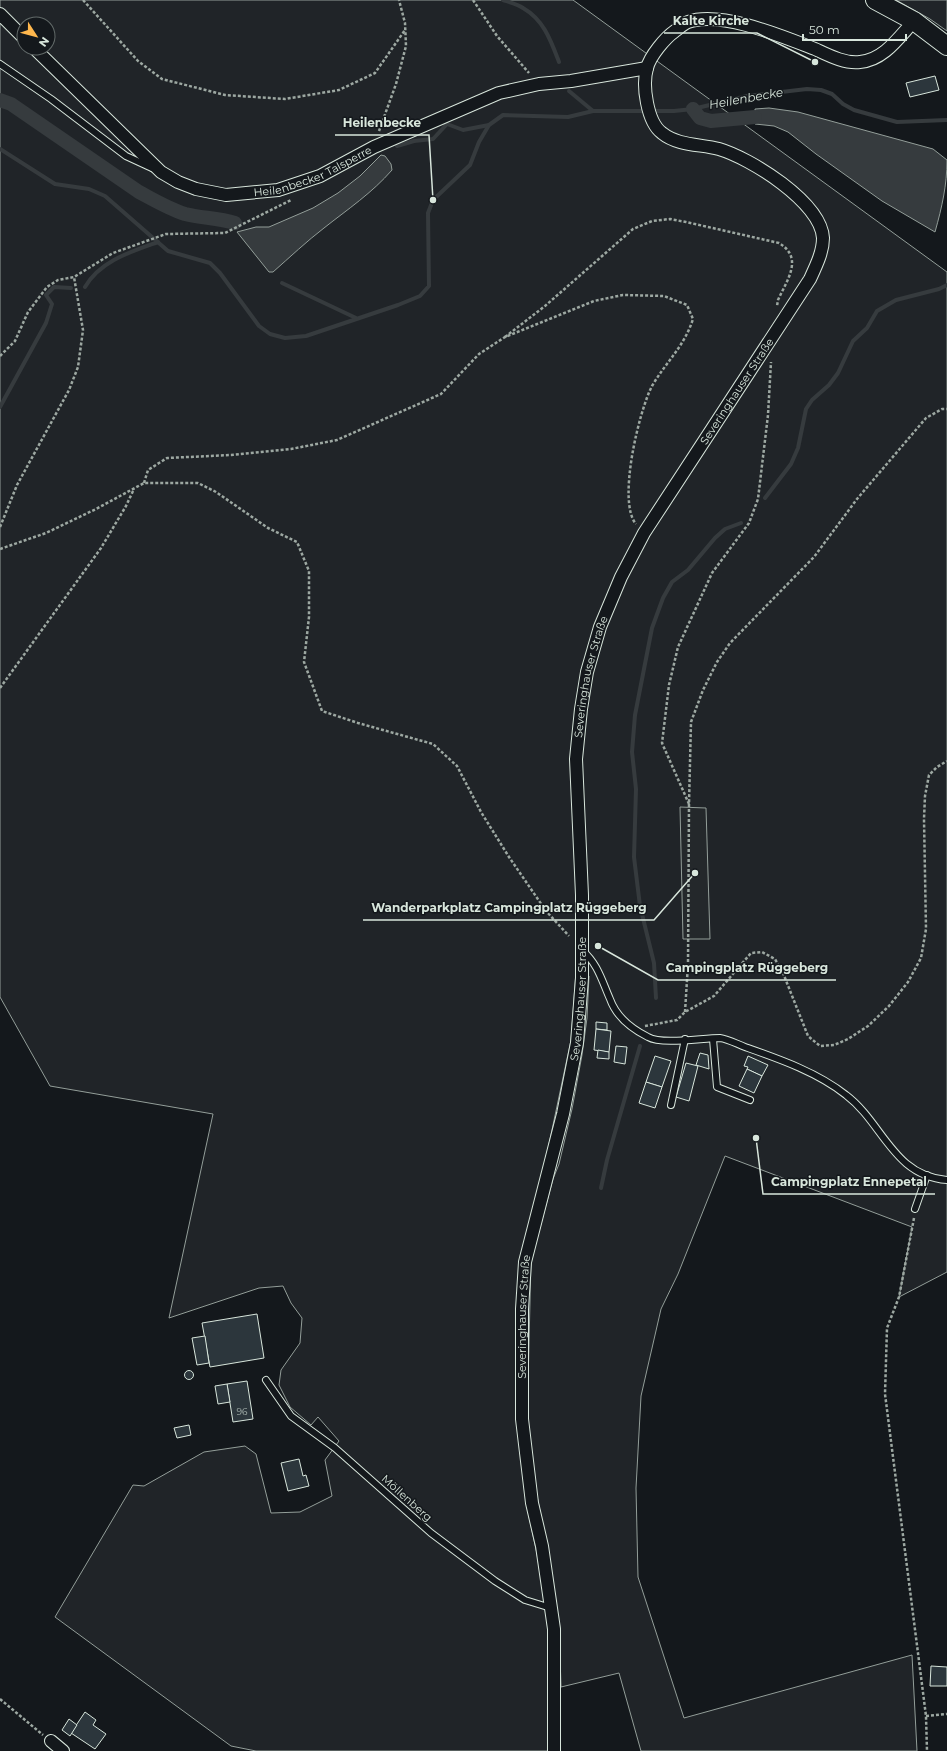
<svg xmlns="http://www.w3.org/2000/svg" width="947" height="1751" font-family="Montserrat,sans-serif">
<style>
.green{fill:#202428;stroke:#939e99;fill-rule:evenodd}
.parking{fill:#24282b;stroke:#939e99}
.water{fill:#363b3e;stroke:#939e99}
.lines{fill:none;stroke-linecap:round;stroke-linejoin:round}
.stream{stroke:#363b3e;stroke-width:4}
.canal{stroke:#363b3e;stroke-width:14}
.building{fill:#2c363c;stroke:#d8e6dc}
.lane-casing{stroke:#d8e6dc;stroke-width:8}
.street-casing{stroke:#d8e6dc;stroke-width:14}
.secondary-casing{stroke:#d8e6dc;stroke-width:20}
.path{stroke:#9da8a2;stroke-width:2.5;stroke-dasharray:3 2;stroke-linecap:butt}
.lane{stroke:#14181c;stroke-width:6}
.street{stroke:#14181c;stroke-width:12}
.secondary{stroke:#14181c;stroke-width:18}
.labels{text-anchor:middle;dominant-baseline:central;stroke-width:3;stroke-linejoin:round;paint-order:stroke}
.number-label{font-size:9px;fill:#adbab4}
.street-label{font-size:11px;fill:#d8e6dc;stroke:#14181c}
.water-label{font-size:12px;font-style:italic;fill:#d8e6dc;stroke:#14181c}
.leader{fill:none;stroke:#d8e6dc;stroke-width:1.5}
.callout-dot{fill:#d8e6dc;stroke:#14181c;stroke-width:1.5}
.callout-label{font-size:12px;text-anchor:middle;font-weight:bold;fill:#d8e6dc;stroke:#14181c;stroke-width:3;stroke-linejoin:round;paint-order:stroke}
</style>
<rect width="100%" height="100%" fill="#14181c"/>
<g class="green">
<path d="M 0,0 L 573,0 L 947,272 L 947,1272 L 899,1297 L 912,1227 L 725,1156 L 678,1274 L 661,1309 L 641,1396 L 636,1488 L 638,1577 L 684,1718 L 912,1655 L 917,1751 L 641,1751 L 619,1673 L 561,1687 L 559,1624 L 550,1561 L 535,1486 L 527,1426 L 531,1261 L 553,1179 L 559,1164 L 572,1109 L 582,1055 L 587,1018 L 589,976 L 576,971 L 571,1040 L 542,1177 L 520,1260 L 528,1512 L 537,1554 L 547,1617 L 549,1657 L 549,1751 L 256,1751 L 231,1746 L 55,1617 L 133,1485 L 144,1486 L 204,1452 L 245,1446 L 256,1454 L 271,1513 L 300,1512 L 332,1496 L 325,1460 L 339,1441 L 318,1417 L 311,1425 L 290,1407 L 279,1385 L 281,1370 L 300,1343 L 302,1318 L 291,1303 L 283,1286 L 259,1288 L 169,1318 L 213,1114 L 50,1086 L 0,997 ZM 24,24 L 48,24 L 48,48 L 24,48 Z"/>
<path d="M 896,0 L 947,0 L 947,31 L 930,19 Z"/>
</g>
<path class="parking" d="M 680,807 L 706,808 L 710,939 L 683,939 Z"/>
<g class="water">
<path d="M 769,108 L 798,112 L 933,149 L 947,160 C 947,185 942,207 935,232 L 882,201 L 816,154 L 788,132 L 774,126 L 755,124 L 755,109 Z"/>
<path d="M 381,155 L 385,156 L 391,164 L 392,170 C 372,193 348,209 324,228 C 307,241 290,257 273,272 L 269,272 L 237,232 L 256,227 L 269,227 L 313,208 L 338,193 L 360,176 Z"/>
</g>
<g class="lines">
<g class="stream">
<path d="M 503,0 C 509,2 517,4 523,8 C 544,20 551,41 559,62"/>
<path d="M 569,91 L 593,111"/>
<path d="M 397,146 L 414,141 L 433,139 L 447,124 L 463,130 L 489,125"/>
<path d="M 0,149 L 55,184 L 89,189 L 105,196 L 168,251 L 210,263 L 220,273 L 259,326 L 270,334 L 285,338 L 306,336 L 398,305 L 420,296 L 429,286 L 428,213 L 433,200 L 470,165 L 479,142 L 489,125 L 503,115 L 568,117 L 593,111 L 674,111 L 693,109 L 747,96 L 807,89 L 821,90 L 832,94 L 843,104 L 854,110 L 897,122 L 947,120"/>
<path d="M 282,283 L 356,318"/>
<path d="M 85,287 C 100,261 130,252 158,242"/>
<path d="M 0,407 L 46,323 L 52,304 L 46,295 L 54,287 L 71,288"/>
<path d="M 765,498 L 791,464 L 798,448 L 806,409 L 812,400 L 829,385 L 838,373 L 853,341 L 867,328 L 877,311 L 896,300 L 939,289 L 947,285"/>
<path d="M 656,998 L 654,963 L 640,906 L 634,857 L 636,789 L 632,752 L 635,715 L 652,628 L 663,598 L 672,582 L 688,570 L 715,538 L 725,529 L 741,523"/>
<path d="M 601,1188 L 607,1160 L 640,1046"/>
</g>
<g class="canal">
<path d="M 0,100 L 11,104 L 139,192 C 154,200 169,209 185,214 C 201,218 218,218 235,223"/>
<path d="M 693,109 L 700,118 L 711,121 L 755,117"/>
</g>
</g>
<g class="building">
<path d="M 935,76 L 939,90 L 910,97 L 906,83 Z"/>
<path d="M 596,1022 L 607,1023 L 607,1030 L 596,1029 Z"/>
<path d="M 596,1029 L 611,1031 L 609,1052 L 594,1050 Z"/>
<path d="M 616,1046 L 627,1047 L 625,1064 L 614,1062 Z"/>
<path d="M 598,1050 L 609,1052 L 609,1059 L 597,1058 Z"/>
<path d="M 700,1053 L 708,1055 L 709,1069 L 696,1065 Z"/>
<path d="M 655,1056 L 671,1061 L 662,1087 L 646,1082 Z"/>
<path d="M 748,1056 L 768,1065 L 762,1076 L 747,1069 L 748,1067 L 744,1066 Z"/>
<path d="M 686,1063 L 698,1066 L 689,1101 L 676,1097 Z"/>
<path d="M 747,1069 L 762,1076 L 754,1093 L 739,1086 Z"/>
<path d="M 646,1082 L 662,1087 L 655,1108 L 639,1103 Z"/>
<path d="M 257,1314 L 264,1358 L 210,1367 L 202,1323 Z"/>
<path d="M 205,1336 L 209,1363 L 197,1365 L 192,1338 Z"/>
<circle cx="189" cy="1375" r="4.5"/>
<path d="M 247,1381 L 253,1419 L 233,1422 L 227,1384 Z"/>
<path d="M 227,1384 L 230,1402 L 218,1404 L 215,1386 Z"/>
<path d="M 189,1425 L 191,1435 L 177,1438 L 174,1428 Z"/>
<path d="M 299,1459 L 303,1476 L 306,1475 L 309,1486 L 288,1491 L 281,1463 Z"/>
<path d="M 931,1666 L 947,1667 L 947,1686 L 930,1686 Z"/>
<path d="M 85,1712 L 96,1720 L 93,1725 L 106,1734 L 95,1749 L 71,1733 Z"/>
<path d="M 69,1719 L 77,1725 L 70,1736 L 62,1730 Z"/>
</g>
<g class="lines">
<defs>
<g id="lane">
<path d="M 0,64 L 51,99 L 126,156 L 152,168"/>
<path d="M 582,950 C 598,964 602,981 610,999 C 616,1016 632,1029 648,1037 C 662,1045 702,1038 720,1038 C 728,1039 737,1044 745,1047 C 779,1059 817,1072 846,1095 C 883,1123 893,1176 947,1180"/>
<path d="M 713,1039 L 717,1087 L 750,1100"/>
<path d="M 671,1105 L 685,1039"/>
<path d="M 915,1209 L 927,1175"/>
<path d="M 266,1380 L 291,1416 L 335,1448 L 431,1533 L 495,1581 L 525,1600 L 551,1608"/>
</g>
<g id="street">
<path d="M 0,14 L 24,38"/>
<path id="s1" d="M 34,48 L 161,172 L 178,182 L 196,189 L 226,195 L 278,190 L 320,176 L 374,147 L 499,93 L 539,84 L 571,81 L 647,68"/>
<path d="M 51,1741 L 63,1751"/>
<path id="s2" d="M 554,1751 L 554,1629 L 542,1546 L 532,1503 L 522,1419 L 522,1309 L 525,1262 L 563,1114 L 577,1043 L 582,978 L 582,895 L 576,759 L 581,709 L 587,672 L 600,627 L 621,577 L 644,533 L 810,279 C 816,266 823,252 823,238 C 821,202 750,158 719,149 C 701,144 678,146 662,133 C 647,122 642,85 647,68 C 650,56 665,38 675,31 C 679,28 683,24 688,22 C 720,10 784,37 815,49 C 828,55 845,64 860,62 C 884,60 899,37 914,21"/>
</g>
<path id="secondary" d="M 875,0 L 914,21 L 947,46"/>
</defs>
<use href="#lane" class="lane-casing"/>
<use href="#street" class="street-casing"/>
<use href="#secondary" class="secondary-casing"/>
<g class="path">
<path d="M 83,0 L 138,61 L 162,79 L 225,95 L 285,99 L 339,90 L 375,73 L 405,30"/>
<path d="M 473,0 L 497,36 L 529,73"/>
<path d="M 379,131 L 396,84 L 406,46 L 405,23 L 399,0"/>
<path d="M 505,337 L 545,306 L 633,229 L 652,221 L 670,219 L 686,222 L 779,243 C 804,258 787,280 778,300 L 777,306"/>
<path d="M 0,356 L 15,341 L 28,312 L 47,287 L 58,280 L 74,277 L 113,253 L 166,234 L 225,233 L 291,200"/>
<path d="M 144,483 L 148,470 L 167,458 L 231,455 L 291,449 L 337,440 L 441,394 L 479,354 L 505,337 L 594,301 L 623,295 L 664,296 L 687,305 L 693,319 C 684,347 666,362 652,386 C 639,411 617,502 636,524"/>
<path d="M 0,527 L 17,485 L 69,390 L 78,367 L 83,330 L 74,277"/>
<path d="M 0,549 L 46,533 L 96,509 L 144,483 L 198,483 L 216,492 L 268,528 L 297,542 L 309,571 L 309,617 L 304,662 L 322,711 L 358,723 L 433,744 L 457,766 L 481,812 L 509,857 L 546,911 L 569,936"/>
<path d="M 0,688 L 101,548 L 126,506 L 134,489"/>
<path d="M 689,804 L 662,743 L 669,685 L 678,647 L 712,573 L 749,523 L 758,499 L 768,415 L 771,362"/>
<path d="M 685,1012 L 688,964 L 689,804 L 691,722 L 703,690 L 717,662 L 730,643 L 814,557 L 857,499 L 926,418 L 942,409 L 947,409"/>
<path d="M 645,1026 L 677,1020 L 685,1012 L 714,996 L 751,953 L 762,952 L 775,959 L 783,973 L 808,1036 L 820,1046 L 834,1045 L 848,1039 L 868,1026 L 889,1006 L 908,982 L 921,958 L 926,929 L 924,819 L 925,796 L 929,775 L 937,767 L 947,761"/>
<path d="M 914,1218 L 899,1297 L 887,1328 L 885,1394 L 926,1716 L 927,1751"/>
<path d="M 0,1699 L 43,1735"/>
<path d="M 926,1716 L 947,1714"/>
</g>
<use href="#lane" class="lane"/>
<use href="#street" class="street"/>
<use href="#secondary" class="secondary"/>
</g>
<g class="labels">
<g class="number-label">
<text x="242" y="1411">96</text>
</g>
<g class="street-label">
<text stroke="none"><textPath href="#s1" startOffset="338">Heilenbecker Talsperre</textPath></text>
<text stroke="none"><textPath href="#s2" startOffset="1409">Severinghauser Straße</textPath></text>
<text stroke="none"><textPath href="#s2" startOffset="1085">Severinghauser Straße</textPath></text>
<text stroke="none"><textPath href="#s2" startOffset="761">Severinghauser Straße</textPath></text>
<text stroke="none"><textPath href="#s2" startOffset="437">Severinghauser Straße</textPath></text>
<text transform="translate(407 1498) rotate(42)">Möllenberg</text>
</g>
<g class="water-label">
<text transform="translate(746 98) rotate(-10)">Heilenbecke</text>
</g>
</g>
<path class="leader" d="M815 62L757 33H664M433 200L429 135H335M695 873L654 920H363M598 946L658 980H836M756 1138L763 1194H935"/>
<g class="callout-dot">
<circle cx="815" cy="62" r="4"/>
<circle cx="433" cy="200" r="4"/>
<circle cx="695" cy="873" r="4"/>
<circle cx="598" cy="946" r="4"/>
<circle cx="756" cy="1138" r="4"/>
</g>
<g class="callout-label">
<text x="711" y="25">Kalte Kirche</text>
<text x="382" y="127">Heilenbecke</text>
<text x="509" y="912">Wanderparkplatz Campingplatz Rüggeberg</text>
<text x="747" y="972">Campingplatz Rüggeberg</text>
<text x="849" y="1186">Campingplatz Ennepetal</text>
</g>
<g transform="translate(36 36) rotate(126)"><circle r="19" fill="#14181c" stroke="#626a69"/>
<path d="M0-3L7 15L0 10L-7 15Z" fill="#ffb74d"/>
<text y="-6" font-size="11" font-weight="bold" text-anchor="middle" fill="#d8e6dc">N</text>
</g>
<path d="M803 34v6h103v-6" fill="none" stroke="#d8e6dc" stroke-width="2"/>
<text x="809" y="34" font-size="12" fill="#d8e6dc" stroke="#14181c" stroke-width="3" paint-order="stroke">50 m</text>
</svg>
